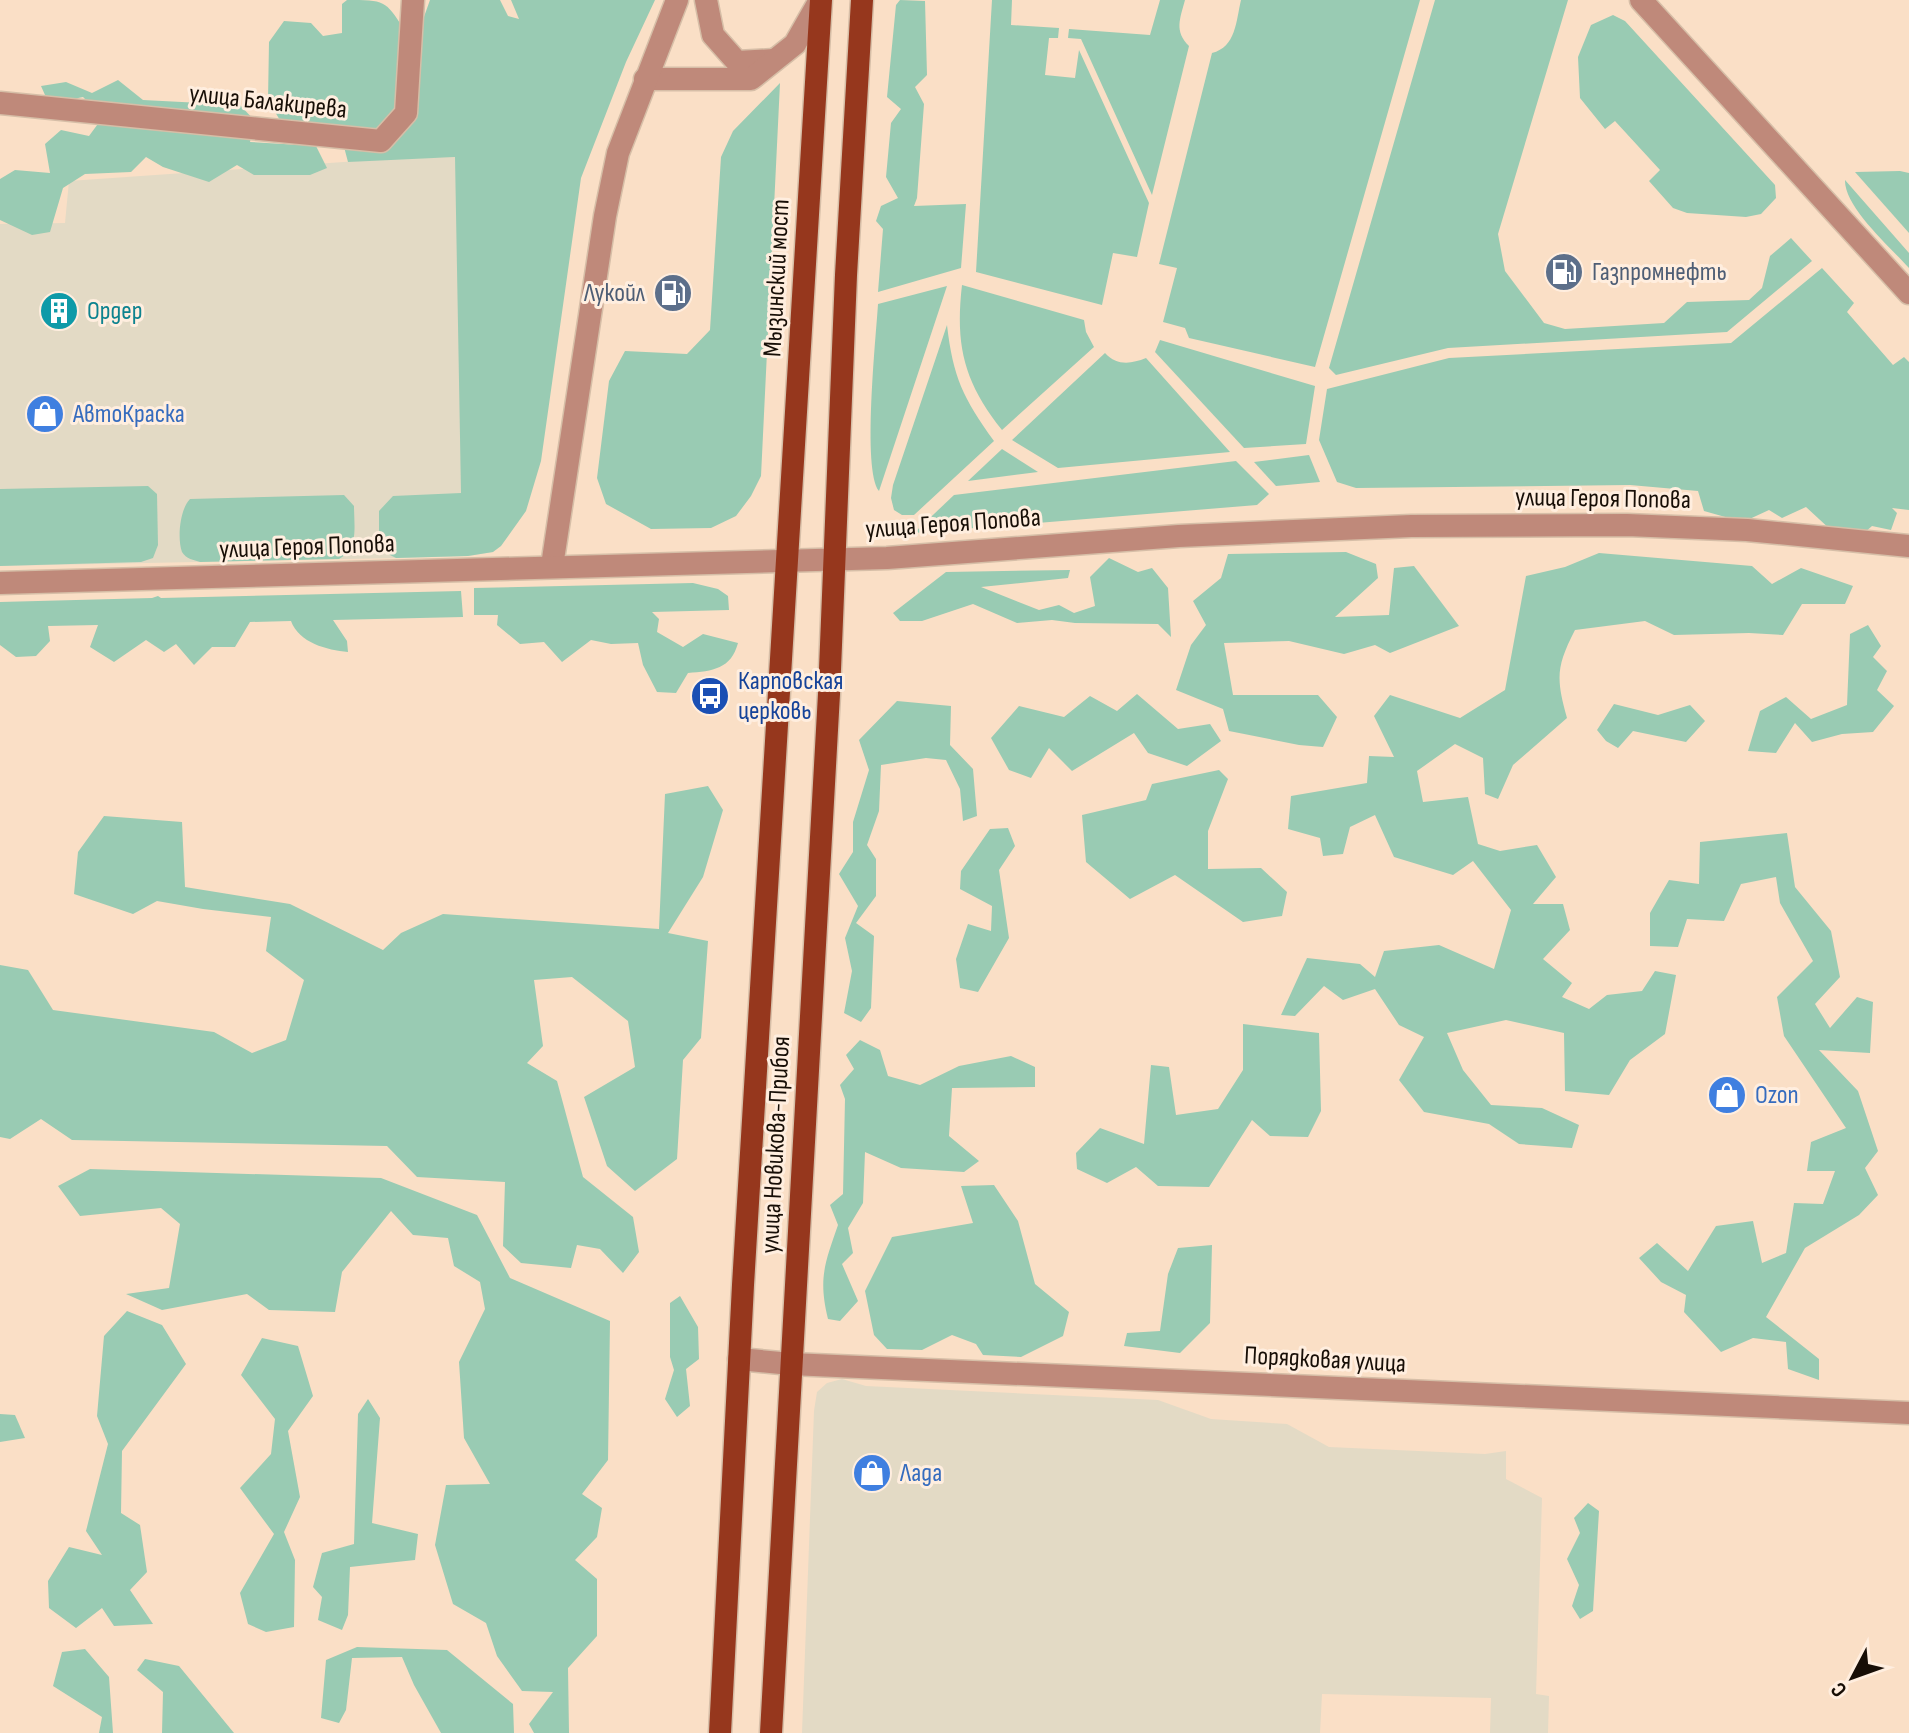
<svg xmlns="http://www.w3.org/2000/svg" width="1909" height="1733" font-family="'Sofia Sans Condensed',sans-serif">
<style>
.commercial{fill:#e3dac5}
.green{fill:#99cbb3}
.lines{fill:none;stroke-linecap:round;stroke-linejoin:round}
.minor-casing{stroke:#d6bea7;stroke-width:25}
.tertiary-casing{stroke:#d6bea7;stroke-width:25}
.primary-casing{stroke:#d6bea7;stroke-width:25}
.minor{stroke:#bf897a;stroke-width:22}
.tertiary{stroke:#bf897a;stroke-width:22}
.primary{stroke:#96371d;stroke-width:22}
.labels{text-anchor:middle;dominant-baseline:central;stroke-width:6;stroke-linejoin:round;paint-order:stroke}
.street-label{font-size:26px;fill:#170e06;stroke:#ffeedf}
.service-label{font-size:26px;fill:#4e5e75;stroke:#ffeedf;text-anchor:start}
.culture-label{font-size:26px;fill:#0d838f;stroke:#ffeedf;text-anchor:start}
.shop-label{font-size:26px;fill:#366cbe;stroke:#ffeedf;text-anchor:start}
.transit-label{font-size:26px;fill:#164399;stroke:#ffeedf;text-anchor:start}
</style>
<rect width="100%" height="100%" fill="#fadfc6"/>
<g class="commercial">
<path d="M 493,156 L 493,552 L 468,556 L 396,558 L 0,566 L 0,224 L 65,223 L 69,181 L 387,159 Z"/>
<path d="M 842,1379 L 866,1386 L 1158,1400 L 1211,1419 L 1287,1424 L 1329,1447 L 1485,1454 L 1506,1451 L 1506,1479 L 1542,1498 L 1536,1694 L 1549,1696 L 1548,1733 L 1490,1733 L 1491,1698 L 1322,1694 L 1320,1733 L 802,1733 L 814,1411 L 817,1392 L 827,1383 Z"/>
</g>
<g class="green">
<path d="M 347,0 C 385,0 385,0 404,29 L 420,28 L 430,0 L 500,0 L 508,16 L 519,19 L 511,0 L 655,0 L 626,62 L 581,178 L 541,461 L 526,511 L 501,546 L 493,552 L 468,556 L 396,558 L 386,553 L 379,545 L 379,511 L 393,496 L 461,493 L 455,157 L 348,162 L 339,128 L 281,122 L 268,100 L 269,42 L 284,21 L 311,23 L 323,36 L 342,33 L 342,4 Z"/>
<path d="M 900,0 L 925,1 L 927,75 L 915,87 L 924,104 L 917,198 L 914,206 L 966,204 L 961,268 L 878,292 L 883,229 L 876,221 L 881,206 L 898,198 L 886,177 L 891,123 L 901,109 L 887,97 L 896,5 Z"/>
<path d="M 992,0 L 1012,0 L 1011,25 L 1059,28 L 1058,38 L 1049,38 L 1045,75 L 1075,78 L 1079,50 L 1149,203 L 1137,257 L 1113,253 L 1102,305 L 976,272 Z"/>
<path d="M 1160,0 L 1185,0 C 1180,19 1174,31 1189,46 L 1152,195 L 1081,39 L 1068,38 L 1069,29 L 1150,35 Z"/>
<path d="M 1241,0 L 1420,0 L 1315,367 L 1189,338 L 1185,328 L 1163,322 L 1177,268 L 1159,264 L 1212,53 C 1236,47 1236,21 1241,0 Z"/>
<path d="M 1435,0 L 1568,0 L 1498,234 L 1505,271 L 1544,323 L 1565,329 L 1664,323 L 1687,302 L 1749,300 L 1762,288 L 1770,256 L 1791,238 L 1812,261 L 1727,332 L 1448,348 L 1336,375 L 1329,368 Z"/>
<path d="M 1613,15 L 1625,21 L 1775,185 L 1776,198 L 1761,214 L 1746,217 L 1687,213 L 1673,208 L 1649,181 L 1660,170 L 1615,121 L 1605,129 L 1580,98 L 1578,57 L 1591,25 Z"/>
<path d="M 118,80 L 143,100 L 240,105 L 255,121 L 250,142 L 316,146 L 327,168 L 310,175 L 254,175 L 237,165 L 209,182 L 163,167 L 146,157 L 131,172 L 85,174 L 63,188 L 50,232 L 32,235 L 0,220 L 0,179 L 15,170 L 50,173 L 45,144 L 61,130 L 89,136 L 103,117 L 83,97 L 49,104 L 41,86 L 66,82 L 92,93 Z"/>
<path d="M 780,83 L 761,476 L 751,496 L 736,516 L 711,528 L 651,529 L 606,504 L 597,478 L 609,381 L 625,351 L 687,354 L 710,330 L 721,157 L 733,131 Z"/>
<path d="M 1900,171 L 1909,173 L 1909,233 L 1855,172 Z"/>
<path d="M 1845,180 L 1909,253 L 1909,268 C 1891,248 1844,207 1845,180 Z"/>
<path d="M 1822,268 L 1854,303 L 1847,312 L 1893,365 L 1904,357 L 1909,362 L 1909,510 L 1892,508 L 1897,513 L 1891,530 L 1872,526 L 1863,534 L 1832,531 L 1806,507 L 1782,518 L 1769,510 L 1743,522 L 1704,511 L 1698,491 L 1630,485 L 1356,488 L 1337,482 L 1319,440 L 1327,389 L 1449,358 L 1731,343 Z"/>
<path d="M 962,285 L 1084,320 L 1086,332 L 1094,347 L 1002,430 C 964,382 955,346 962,285 Z"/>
<path d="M 947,286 L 879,491 C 862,470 876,338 878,304 Z"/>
<path d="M 947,325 C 953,377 963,398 994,441 L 914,515 L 902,515 L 894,510 L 891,498 L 893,485 Z"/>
<path d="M 1160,340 L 1315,386 L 1306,444 L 1244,448 L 1155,352 Z"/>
<path d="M 1105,353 C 1117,366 1131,364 1146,358 L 1230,452 L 1058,468 L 1012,440 Z"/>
<path d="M 1002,449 L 1038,472 L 968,481 Z"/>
<path d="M 1309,455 L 1320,482 L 1276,486 L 1254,462 Z"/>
<path d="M 1236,461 L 1269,494 L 1257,505 L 914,533 L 954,495 Z"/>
<path d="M 148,486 L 157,494 L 158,545 L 153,558 L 141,562 L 0,566 L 0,489 Z"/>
<path d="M 344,495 L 354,506 C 354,527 359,547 339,559 L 200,562 C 194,560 186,559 182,552 C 177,538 180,509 190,499 Z"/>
<path d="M 1346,552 L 1376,564 L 1378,578 L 1335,617 L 1389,615 L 1394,568 L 1414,566 L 1459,626 L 1390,653 L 1375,645 L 1344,654 L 1289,641 L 1224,643 L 1233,695 L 1318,695 L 1337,717 L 1323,747 L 1299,745 L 1229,731 L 1223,709 L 1176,690 L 1191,645 L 1206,625 L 1193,601 L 1221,578 L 1228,554 Z"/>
<path d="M 1599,553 L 1752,566 L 1772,584 L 1801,568 L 1853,586 L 1845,604 L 1802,604 L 1783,635 L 1749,633 L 1674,635 L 1645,621 L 1575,630 C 1556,667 1556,678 1567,718 L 1513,765 L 1498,799 L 1485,794 L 1483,758 L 1455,744 L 1417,771 L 1423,802 L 1468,797 L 1478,844 L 1500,851 L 1537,845 L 1556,877 L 1533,904 L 1563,904 L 1570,930 L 1543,959 L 1572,983 L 1562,997 L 1589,1009 L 1607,995 L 1642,991 L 1655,971 L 1676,975 L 1665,1034 L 1630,1060 L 1609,1095 L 1565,1091 L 1564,1033 L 1506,1020 L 1447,1033 L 1463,1070 L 1491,1105 L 1542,1108 L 1579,1125 L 1572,1148 L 1519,1144 L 1489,1124 L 1424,1112 L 1399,1080 L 1424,1037 L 1399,1025 L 1375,989 L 1343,1000 L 1324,986 L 1295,1016 L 1281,1015 L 1307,958 L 1360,964 L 1375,977 L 1384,951 L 1439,945 L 1494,969 L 1511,910 L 1473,861 L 1453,875 L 1394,857 L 1375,815 L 1350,827 L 1343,854 L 1323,856 L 1320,838 L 1288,829 L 1291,796 L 1367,783 L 1369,756 L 1394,757 L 1374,716 L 1390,695 L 1460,718 L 1505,690 L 1526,576 L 1565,567 Z"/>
<path d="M 1109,558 L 1138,572 L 1152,568 L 1168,588 L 1171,637 L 1158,624 L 1075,623 L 1052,620 L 1017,623 L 973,604 L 922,621 L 900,621 L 893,613 L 946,572 L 1070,570 L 1068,578 L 981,587 L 1039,610 L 1059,605 L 1074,613 L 1095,606 L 1090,577 Z"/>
<path d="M 693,583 L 718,589 L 728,596 L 729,610 L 652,612 L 659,619 L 657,632 L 683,647 L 703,634 L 738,643 C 731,669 713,671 688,673 L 676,693 L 657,692 L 643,665 L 638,643 L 611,644 L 591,640 L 562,662 L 544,642 L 520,644 L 497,625 L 498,615 L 474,615 L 474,588 Z"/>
<path d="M 461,591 L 463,617 L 333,620 L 347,641 L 348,652 C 327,650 299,643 291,621 L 250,622 L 235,647 L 212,647 L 194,665 L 176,644 L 164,652 L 146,640 L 114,662 L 90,647 L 98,625 L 48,626 L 50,641 L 36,656 L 16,657 L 0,645 L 0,602 L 152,598 L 158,596 L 161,598 Z"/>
<path d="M 1868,625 L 1881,646 L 1873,657 L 1887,671 L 1877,690 L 1894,706 L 1873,732 L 1842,734 L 1812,742 L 1795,723 L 1776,753 L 1748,751 L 1760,711 L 1786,697 L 1811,719 L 1847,705 L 1850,634 Z"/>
<path d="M 1137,694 L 1178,729 L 1210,724 L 1221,741 L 1187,766 L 1148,753 L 1134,733 L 1072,771 L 1049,748 L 1031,778 L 1009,770 L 991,738 L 1019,706 L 1064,717 L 1090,696 L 1117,711 Z"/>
<path d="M 897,701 L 951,706 L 950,745 L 973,769 L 977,816 L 963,821 L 960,789 L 946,760 L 926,758 L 881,765 L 879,811 L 867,845 L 876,859 L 876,896 L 856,923 L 874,936 L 871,1008 L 861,1022 L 844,1013 L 852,971 L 845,938 L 858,906 L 839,874 L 853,852 L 853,822 L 869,770 L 859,740 Z"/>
<path d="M 1614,704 L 1658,715 L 1690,705 L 1705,721 L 1686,742 L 1633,731 L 1618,748 L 1606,741 L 1597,730 Z"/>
<path d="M 1219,770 L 1228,779 L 1208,831 L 1208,869 L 1261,868 L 1287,892 L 1282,916 L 1243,922 L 1175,875 L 1130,899 L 1086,862 L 1082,815 L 1146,800 L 1152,784 Z"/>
<path d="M 708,786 L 723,810 L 703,877 L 668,933 L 708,941 L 701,1038 L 683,1060 L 677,1159 L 635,1191 L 607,1166 L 584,1097 L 635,1067 L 628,1021 L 572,977 L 534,980 L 543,1046 L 527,1063 L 557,1081 L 583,1177 L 633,1217 L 639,1252 L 623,1273 L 600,1249 L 577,1245 L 571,1268 L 521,1263 L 503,1246 L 505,1182 L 417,1177 L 387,1146 L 72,1140 L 41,1119 L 10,1139 L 0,1137 L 0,965 L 28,970 L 53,1010 L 214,1032 L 252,1053 L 286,1040 L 304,980 L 266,951 L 271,917 L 203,909 L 157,901 L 133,914 L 74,894 L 78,852 L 104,816 L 182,822 L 185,887 L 290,904 L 383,950 L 401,933 L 443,914 L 659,929 L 665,794 Z"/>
<path d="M 1008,828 L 1015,846 L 999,870 L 1009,938 L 978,992 L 960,988 L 956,959 L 968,924 L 991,931 L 992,906 L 960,889 L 961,871 L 990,829 Z"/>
<path d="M 1787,833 L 1795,887 L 1831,931 L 1840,977 L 1815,1004 L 1830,1028 L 1857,997 L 1873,1002 L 1870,1053 L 1819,1050 L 1858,1091 L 1878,1151 L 1865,1168 L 1878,1195 L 1859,1215 L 1805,1248 L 1766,1317 L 1819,1359 L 1819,1380 L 1788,1369 L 1786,1342 L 1753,1338 L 1721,1352 L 1684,1312 L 1686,1295 L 1661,1282 L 1639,1258 L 1657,1243 L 1688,1271 L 1716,1226 L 1753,1221 L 1762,1263 L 1786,1253 L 1794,1203 L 1823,1204 L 1835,1171 L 1807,1171 L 1811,1142 L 1846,1128 L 1784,1036 L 1777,997 L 1813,961 L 1780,903 L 1776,877 L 1741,884 L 1724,921 L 1687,919 L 1678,947 L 1650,946 L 1650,913 L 1669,880 L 1699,884 L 1700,842 Z"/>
<path d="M 1243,1024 L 1319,1033 L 1321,1111 L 1308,1137 L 1270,1136 L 1252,1120 L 1209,1187 L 1158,1186 L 1136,1167 L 1107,1183 L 1077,1169 L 1076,1153 L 1100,1128 L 1144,1144 L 1151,1065 L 1169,1067 L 1176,1115 L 1218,1109 L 1243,1070 Z"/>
<path d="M 860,1040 L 880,1050 L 888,1076 L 920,1085 L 959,1066 L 1011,1056 L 1035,1067 L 1035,1087 L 952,1088 L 949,1136 L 979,1161 L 964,1172 L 901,1168 L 865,1152 L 863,1203 L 848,1228 L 853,1253 L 842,1264 L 858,1301 L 840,1321 L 828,1319 C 818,1278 825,1263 838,1225 L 830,1205 L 843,1194 L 845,1099 L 840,1085 L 854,1069 L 846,1055 Z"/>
<path d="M 90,1169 L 381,1178 L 477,1215 L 510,1278 L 610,1321 L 608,1460 L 582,1494 L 602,1508 L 597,1537 L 575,1560 L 597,1579 L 597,1636 L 568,1668 L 569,1733 L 534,1733 L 529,1724 L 553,1692 L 522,1691 L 497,1656 L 486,1623 L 453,1604 L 435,1545 L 446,1485 L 490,1484 L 464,1438 L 459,1362 L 485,1309 L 480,1282 L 454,1266 L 448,1238 L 413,1235 L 391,1211 L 342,1272 L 335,1312 L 269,1310 L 247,1294 L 162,1310 L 126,1294 L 169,1288 L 180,1224 L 161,1208 L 80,1216 L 58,1186 Z"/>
<path d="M 994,1185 L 1018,1221 L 1035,1284 L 1069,1312 L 1063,1336 L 1021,1357 L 983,1355 L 976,1344 L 952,1335 L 922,1350 L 887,1349 L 874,1335 L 865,1291 L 892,1237 L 973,1223 L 961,1186 Z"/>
<path d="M 1212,1245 L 1210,1323 L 1180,1353 L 1124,1346 L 1127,1333 L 1160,1331 L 1168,1274 L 1178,1248 Z"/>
<path d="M 680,1296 L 698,1327 L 699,1359 L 686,1369 L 690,1406 L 677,1417 L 665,1399 L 674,1370 L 670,1357 L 670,1303 Z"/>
<path d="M 127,1311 L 162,1325 L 186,1364 L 122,1451 L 121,1513 L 140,1525 L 147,1572 L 130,1590 L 153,1624 L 114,1626 L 102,1608 L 76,1628 L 49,1608 L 48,1581 L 69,1547 L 102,1555 L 86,1531 L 108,1444 L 97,1416 L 104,1336 Z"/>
<path d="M 262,1338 L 298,1346 L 313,1396 L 288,1431 L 300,1497 L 284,1532 L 295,1560 L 294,1627 L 266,1632 L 248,1624 L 240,1593 L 274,1534 L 240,1488 L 271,1454 L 275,1419 L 241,1375 Z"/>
<path d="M 368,1399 L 380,1418 L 372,1523 L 418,1534 L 415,1560 L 350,1567 L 348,1615 L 342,1630 L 318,1620 L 322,1597 L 313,1587 L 322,1553 L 354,1544 L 358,1414 Z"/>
<path d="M 0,1414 L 15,1415 L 25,1438 L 0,1442 Z"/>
<path d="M 1588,1503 L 1599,1511 L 1593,1611 L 1580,1619 L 1572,1606 L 1579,1585 L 1567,1559 L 1580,1533 L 1574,1518 Z"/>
<path d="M 357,1647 L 447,1650 L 513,1704 L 514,1733 L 441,1733 L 414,1685 L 402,1657 L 352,1658 L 346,1710 L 339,1723 L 321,1718 L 326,1660 Z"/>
<path d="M 85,1649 L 109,1677 L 113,1733 L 99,1733 L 102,1717 L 53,1686 L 62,1652 Z"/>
<path d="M 145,1659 L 179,1666 L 234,1733 L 162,1733 L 163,1692 L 137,1670 Z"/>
</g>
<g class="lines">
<defs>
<g id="minor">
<path d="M 0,103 L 381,141 L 406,113 L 413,0"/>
<path d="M 739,1359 L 791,1364 L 1909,1413"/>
</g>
<g id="tertiary">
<path d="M 706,0 L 713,35 L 737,62 L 774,60"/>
<path d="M 1641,0 L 1909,293"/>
<path d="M 645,79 L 751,79 L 795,44 L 820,0"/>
<path d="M 552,566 L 605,216 L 618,153 L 677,0"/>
<path d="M 0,583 L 887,558 L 1179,536 L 1411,526 L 1627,525 L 1747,530 L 1909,546"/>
</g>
<g id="primary">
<path d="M 720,1733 L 743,1285 L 821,0"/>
<path d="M 771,1733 L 829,694 L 846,275 L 862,0"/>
</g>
</defs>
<use href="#minor" class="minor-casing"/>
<use href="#tertiary" class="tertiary-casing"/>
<use href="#primary" class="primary-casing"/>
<use href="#minor" class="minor"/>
<use href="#tertiary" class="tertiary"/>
<use href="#primary" class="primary"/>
</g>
<defs>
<symbol id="fuel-disc" viewBox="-11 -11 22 22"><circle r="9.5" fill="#5c6f8a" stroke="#ffeedf"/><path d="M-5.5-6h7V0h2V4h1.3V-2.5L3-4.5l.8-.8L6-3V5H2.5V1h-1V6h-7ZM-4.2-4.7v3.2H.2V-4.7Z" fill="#fff"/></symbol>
<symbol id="building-disc" viewBox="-11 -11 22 22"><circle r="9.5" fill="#0f9aa8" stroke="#ffeedf"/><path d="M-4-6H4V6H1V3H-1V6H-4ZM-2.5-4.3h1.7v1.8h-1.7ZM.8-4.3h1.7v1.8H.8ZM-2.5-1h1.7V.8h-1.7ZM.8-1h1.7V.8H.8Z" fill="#fff"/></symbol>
<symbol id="shop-disc" viewBox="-11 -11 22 22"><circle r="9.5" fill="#3f7fe0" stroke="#ffeedf"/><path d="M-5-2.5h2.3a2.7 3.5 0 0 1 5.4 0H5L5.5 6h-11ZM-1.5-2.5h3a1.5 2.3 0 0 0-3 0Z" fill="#fff"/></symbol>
<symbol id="bus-disc" viewBox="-11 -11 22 22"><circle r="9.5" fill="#1a4fb4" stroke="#ffeedf"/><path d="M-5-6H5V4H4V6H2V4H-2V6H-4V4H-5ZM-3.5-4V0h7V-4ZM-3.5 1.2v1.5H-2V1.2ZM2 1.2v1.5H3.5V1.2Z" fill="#fff"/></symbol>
</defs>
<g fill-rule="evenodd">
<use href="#fuel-disc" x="1542" y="250" width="44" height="44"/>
<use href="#fuel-disc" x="651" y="271" width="44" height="44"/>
<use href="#building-disc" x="37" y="289" width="44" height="44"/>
<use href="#shop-disc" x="23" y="392" width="44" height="44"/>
<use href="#bus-disc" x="688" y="674" width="44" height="44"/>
<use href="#shop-disc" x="1705" y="1073" width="44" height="44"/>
<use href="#shop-disc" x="850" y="1451" width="44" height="44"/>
</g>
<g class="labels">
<g class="street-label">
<text transform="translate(268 102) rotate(6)">улица Балакирева</text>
<text transform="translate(777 278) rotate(-87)">Мызинский мост</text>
<text transform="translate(1603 499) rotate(1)">улица Героя Попова</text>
<text transform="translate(953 524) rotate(-4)">улица Героя Попова</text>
<text transform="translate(307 547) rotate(-2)">улица Героя Попова</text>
<text transform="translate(776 1145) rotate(-87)">улица Новикова-Прибоя</text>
<text transform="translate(1325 1360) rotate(3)">Порядковая улица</text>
</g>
<g class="service-label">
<text x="1592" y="272">Газпромнефть</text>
<text x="645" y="293" text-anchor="end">Лукойл</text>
</g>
<g class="culture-label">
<text x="87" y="311">Ордер</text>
</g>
<g class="shop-label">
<text x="73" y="414">АвтоКраска</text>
<text x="1755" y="1095">Ozon</text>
<text x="900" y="1473">Лада</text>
</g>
<g class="transit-label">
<text x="738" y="681">Карповская<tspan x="738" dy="30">церковь</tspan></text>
</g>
</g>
<g transform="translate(1853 1677) rotate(229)" stroke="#ffeedf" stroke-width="6" paint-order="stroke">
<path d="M0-6L14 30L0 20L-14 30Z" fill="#170e06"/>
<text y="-12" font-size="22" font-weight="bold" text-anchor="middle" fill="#170e06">С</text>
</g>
</svg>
